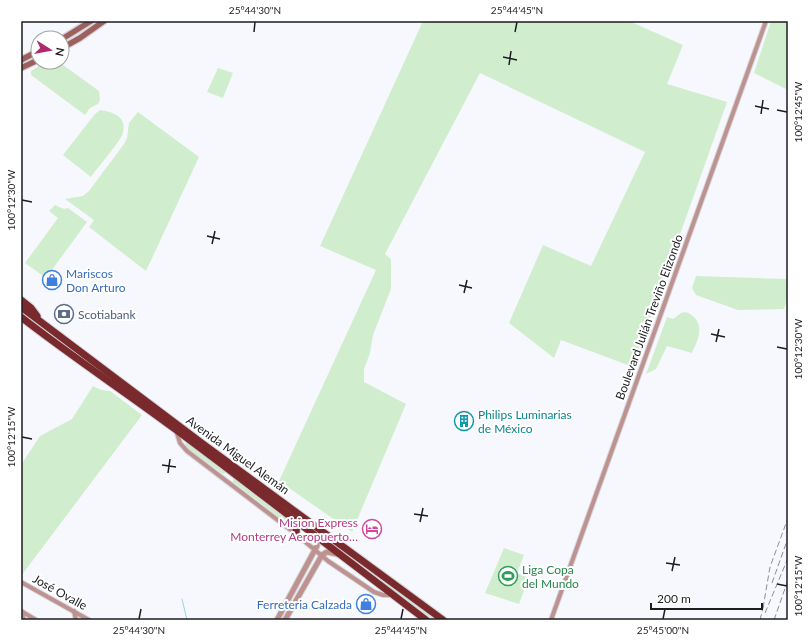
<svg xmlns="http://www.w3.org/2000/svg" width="809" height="641" font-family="Lato,sans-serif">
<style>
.green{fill:#d0eece}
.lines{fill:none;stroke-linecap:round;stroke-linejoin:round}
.stream{stroke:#9ad5d8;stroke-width:1}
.minor-casing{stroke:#d3d5da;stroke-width:6}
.tertiary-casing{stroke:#d3d5da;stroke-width:7}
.secondary-casing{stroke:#d3d5da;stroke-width:8}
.trunk-casing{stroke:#d3d5da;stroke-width:9}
.minor{stroke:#be928f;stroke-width:4}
.tertiary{stroke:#be928f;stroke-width:5}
.secondary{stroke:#9e605d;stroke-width:5.5}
.trunk{stroke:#7a2a2c;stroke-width:7}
.rail{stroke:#8c8e93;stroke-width:1;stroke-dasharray:6 3;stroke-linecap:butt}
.ticks{fill:none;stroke:#1c1d20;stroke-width:1.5}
.labels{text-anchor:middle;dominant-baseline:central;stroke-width:4;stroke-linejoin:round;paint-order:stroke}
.shop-label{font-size:12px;fill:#366cbe;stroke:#fff;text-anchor:start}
.service-label{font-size:12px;fill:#4e5e75;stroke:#fff;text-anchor:start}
.street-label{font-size:12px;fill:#1c1d20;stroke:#fff}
.culture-label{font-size:12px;fill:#0d838f;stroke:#fff;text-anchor:start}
.hotel-label{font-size:12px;fill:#b23c85;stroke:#fff;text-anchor:end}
.leisure-label{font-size:12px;fill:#27864d;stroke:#fff;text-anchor:start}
.neatline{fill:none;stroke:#1c1d20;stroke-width:1.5}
.ticks-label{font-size:10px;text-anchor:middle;fill:#1c1d20}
</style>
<rect width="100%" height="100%" fill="#f6f8fe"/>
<g class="green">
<path d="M 423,21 L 629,21 L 683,45 L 667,84 L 727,102 L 633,367 L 561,340 L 554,358 L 509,323 L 543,245 L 591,266 L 645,152 L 480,73 L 385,254 L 391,259 L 391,289 L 373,335 L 370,353 L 364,369 L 364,382 L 406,404 L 352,532 L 279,481 L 376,270 L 320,246 Z"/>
<path d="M 771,21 L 788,21 L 788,90 L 754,73 Z"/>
<path d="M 45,62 L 59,62 L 99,91 L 100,100 L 98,104 L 90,108 L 85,115 L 31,75 L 31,71 Z"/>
<path d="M 218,68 L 233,73 L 223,98 L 207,92 Z"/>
<path d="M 100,110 C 113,112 127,116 123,133 C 121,141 97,168 91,177 L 63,155 L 95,114 Z"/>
<path d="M 138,112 L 199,157 L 146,271 L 89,227 L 94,220 L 65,199 L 83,196 L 89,191 L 124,144 L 127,138 L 129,123 Z"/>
<path d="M 55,205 L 64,209 L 68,208 L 87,222 L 46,278 L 25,263 L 58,218 L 49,211 Z"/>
<path d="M 696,276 L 788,279 L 788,297 L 784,309 L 738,310 L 696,295 L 692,288 Z"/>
<path d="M 685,312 C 695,314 701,324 699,334 C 698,341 694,347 692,353 L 667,346 L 656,369 L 646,374 L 667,317 L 673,319 L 681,313 Z"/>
<path d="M 93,386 L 101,390 L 110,391 L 142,415 L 21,576 L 21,465 L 40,436 L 72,419 Z"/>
<path d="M 187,443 L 225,471 L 225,473 L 223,474 L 186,447 L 185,444 Z"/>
<path d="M 233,477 L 295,524 L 296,530 L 233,482 Z"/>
<path d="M 504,548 L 524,555 L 517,573 L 529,578 L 519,604 L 485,593 Z"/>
<path d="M 374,572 L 439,620 L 428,620 L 372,576 Z"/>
</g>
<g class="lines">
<path class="stream" d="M 182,599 L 187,620"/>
<defs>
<g id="minor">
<path d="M 176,430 L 180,443 L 187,451 L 296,534 L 328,561 L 374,592 L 383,595 L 392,595"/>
<path d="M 21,582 L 89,620"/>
<path d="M 21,611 L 36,620"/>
<path d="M 21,611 L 24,620"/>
<path d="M 74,611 L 76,620"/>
<path d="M 551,620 L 766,21"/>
</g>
<g id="tertiary">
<path d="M 277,620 L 317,546 L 317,541 L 314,535"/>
<path d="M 285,620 L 322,555 L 327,552 L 337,554"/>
</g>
<g id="secondary">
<path d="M 62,39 L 91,21"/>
<path d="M 62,48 L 80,38 L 104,21"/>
<path d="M 21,60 L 38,51"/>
<path d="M 21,68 L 38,60"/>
</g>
<g id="trunk">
<path d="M 21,300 L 31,308 L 37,316"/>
<path d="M 21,307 L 203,444 L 443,620"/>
<path d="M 21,317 C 71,356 124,391 175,429 C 259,492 342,556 426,620"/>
<path d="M 296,534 L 297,520"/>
</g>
</defs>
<use href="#minor" class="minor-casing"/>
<use href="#tertiary" class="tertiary-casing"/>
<use href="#secondary" class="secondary-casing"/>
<use href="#trunk" class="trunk-casing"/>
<use href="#minor" class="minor"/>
<use href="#tertiary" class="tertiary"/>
<use href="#secondary" class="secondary"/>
<use href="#trunk" class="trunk"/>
<g class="rail">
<path d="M 772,583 L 788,538"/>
<path d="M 763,608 L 770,567 L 788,518"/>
<path d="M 765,613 L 788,558"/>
<path d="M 760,620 L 764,604"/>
<path d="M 774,620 L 788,580"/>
</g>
</g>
<path class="ticks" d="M 254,32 L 255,22M 515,32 L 517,22M 503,57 L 517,60M 509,65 L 511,51M 755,106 L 769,109M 777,110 L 787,112M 761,114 L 763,100M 22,200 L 32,202M 207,236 L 220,239M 212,244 L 215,231M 459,285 L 472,288M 464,293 L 467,280M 711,334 L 725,337M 716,342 L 719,329M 777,347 L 787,349M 22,437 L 32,439M 162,465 L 176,467M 168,473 L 170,459M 414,514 L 428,516M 420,522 L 423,508M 666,563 L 680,565M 672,571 L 675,557M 777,584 L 787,586M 139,619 L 141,609M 401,619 L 403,609M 663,619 L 665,609"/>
<defs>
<symbol id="shop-ring" viewBox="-11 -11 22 22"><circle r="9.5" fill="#fff" stroke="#3f7fe0" stroke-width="1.5"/><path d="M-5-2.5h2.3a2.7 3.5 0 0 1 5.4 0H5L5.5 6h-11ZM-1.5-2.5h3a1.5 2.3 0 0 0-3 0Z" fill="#3f7fe0"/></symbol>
<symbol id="bank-ring" viewBox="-11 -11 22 22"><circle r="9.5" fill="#fff" stroke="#5c6f8a" stroke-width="1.5"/><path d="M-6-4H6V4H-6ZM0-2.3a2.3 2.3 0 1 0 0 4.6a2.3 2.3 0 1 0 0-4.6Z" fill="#5c6f8a"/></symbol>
<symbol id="building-ring" viewBox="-11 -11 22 22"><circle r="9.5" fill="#fff" stroke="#0f9aa8" stroke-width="1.5"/><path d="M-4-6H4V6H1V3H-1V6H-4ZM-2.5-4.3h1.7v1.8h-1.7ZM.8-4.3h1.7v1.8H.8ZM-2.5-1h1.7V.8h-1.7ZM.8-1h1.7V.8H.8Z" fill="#0f9aa8"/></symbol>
<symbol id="hotel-ring" viewBox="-11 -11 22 22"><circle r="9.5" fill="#fff" stroke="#d1479c" stroke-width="1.5"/><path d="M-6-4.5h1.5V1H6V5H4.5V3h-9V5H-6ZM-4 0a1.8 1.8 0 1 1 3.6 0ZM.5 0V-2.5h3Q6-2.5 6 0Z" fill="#d1479c"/></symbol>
<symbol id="stadium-ring" viewBox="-11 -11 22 22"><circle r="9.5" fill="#fff" stroke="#2e9e5b" stroke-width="1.5"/><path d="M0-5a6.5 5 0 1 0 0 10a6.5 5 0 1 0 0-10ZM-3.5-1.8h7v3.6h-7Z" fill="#2e9e5b"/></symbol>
</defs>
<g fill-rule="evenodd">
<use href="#shop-ring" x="41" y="269" width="22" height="22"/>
<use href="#bank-ring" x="53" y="303" width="22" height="22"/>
<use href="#building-ring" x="453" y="410" width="22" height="22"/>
<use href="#hotel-ring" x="361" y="518" width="22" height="22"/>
<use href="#stadium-ring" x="497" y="565" width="22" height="22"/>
<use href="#shop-ring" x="355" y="593" width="22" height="22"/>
</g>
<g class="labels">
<g class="shop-label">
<text x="66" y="273">Mariscos<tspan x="66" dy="14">Don Arturo</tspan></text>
<text x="352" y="604" text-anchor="end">Ferreteria Calzada</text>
</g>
<g class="service-label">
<text x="78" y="314">Scotiabank</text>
</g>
<g class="street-label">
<text transform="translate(649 317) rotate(-70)">Boulevard Julián Treviño Elizondo</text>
<text transform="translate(238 455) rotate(36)">Avenida Miguel Alemán</text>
<text transform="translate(60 592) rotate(29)">José Ovalle</text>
</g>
<g class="culture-label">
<text x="478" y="414">Philips Luminarias<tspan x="478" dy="14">de México</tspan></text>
</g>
<g class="hotel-label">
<text x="358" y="522">Mision Express<tspan x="358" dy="14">Monterrey Aeropuerto…</tspan></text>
</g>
<g class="leisure-label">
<text x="522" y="569">Liga Copa<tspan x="522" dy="14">del Mundo</tspan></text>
</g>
</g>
<rect width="809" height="641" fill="none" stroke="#ffffff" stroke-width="44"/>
<g transform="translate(50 50) rotate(101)"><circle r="19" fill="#ffffff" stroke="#a4a5a6"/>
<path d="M0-3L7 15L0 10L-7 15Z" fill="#af296e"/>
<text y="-6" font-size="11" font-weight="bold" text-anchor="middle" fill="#1c1d20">N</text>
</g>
<path d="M651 603v6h111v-6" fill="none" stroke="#1c1d20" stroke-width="2"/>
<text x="657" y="603" font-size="12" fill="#1c1d20" stroke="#ffffff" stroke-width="3" paint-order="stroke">200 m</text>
<rect x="22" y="22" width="765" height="597" class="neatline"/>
<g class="ticks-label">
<text x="255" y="14">25°44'30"N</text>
<text x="517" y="14">25°44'45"N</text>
<text transform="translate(798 112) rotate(-90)" y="4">100°12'45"W</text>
<text transform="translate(11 200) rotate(-90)" y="4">100°12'30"W</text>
<text transform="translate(798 349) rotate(-90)" y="4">100°12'30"W</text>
<text transform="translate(11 437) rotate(-90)" y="4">100°12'15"W</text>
<text transform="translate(798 586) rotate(-90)" y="4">100°12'15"W</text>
<text x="139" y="634">25°44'30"N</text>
<text x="401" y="634">25°44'45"N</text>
<text x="663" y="634">25°45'00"N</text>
</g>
</svg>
